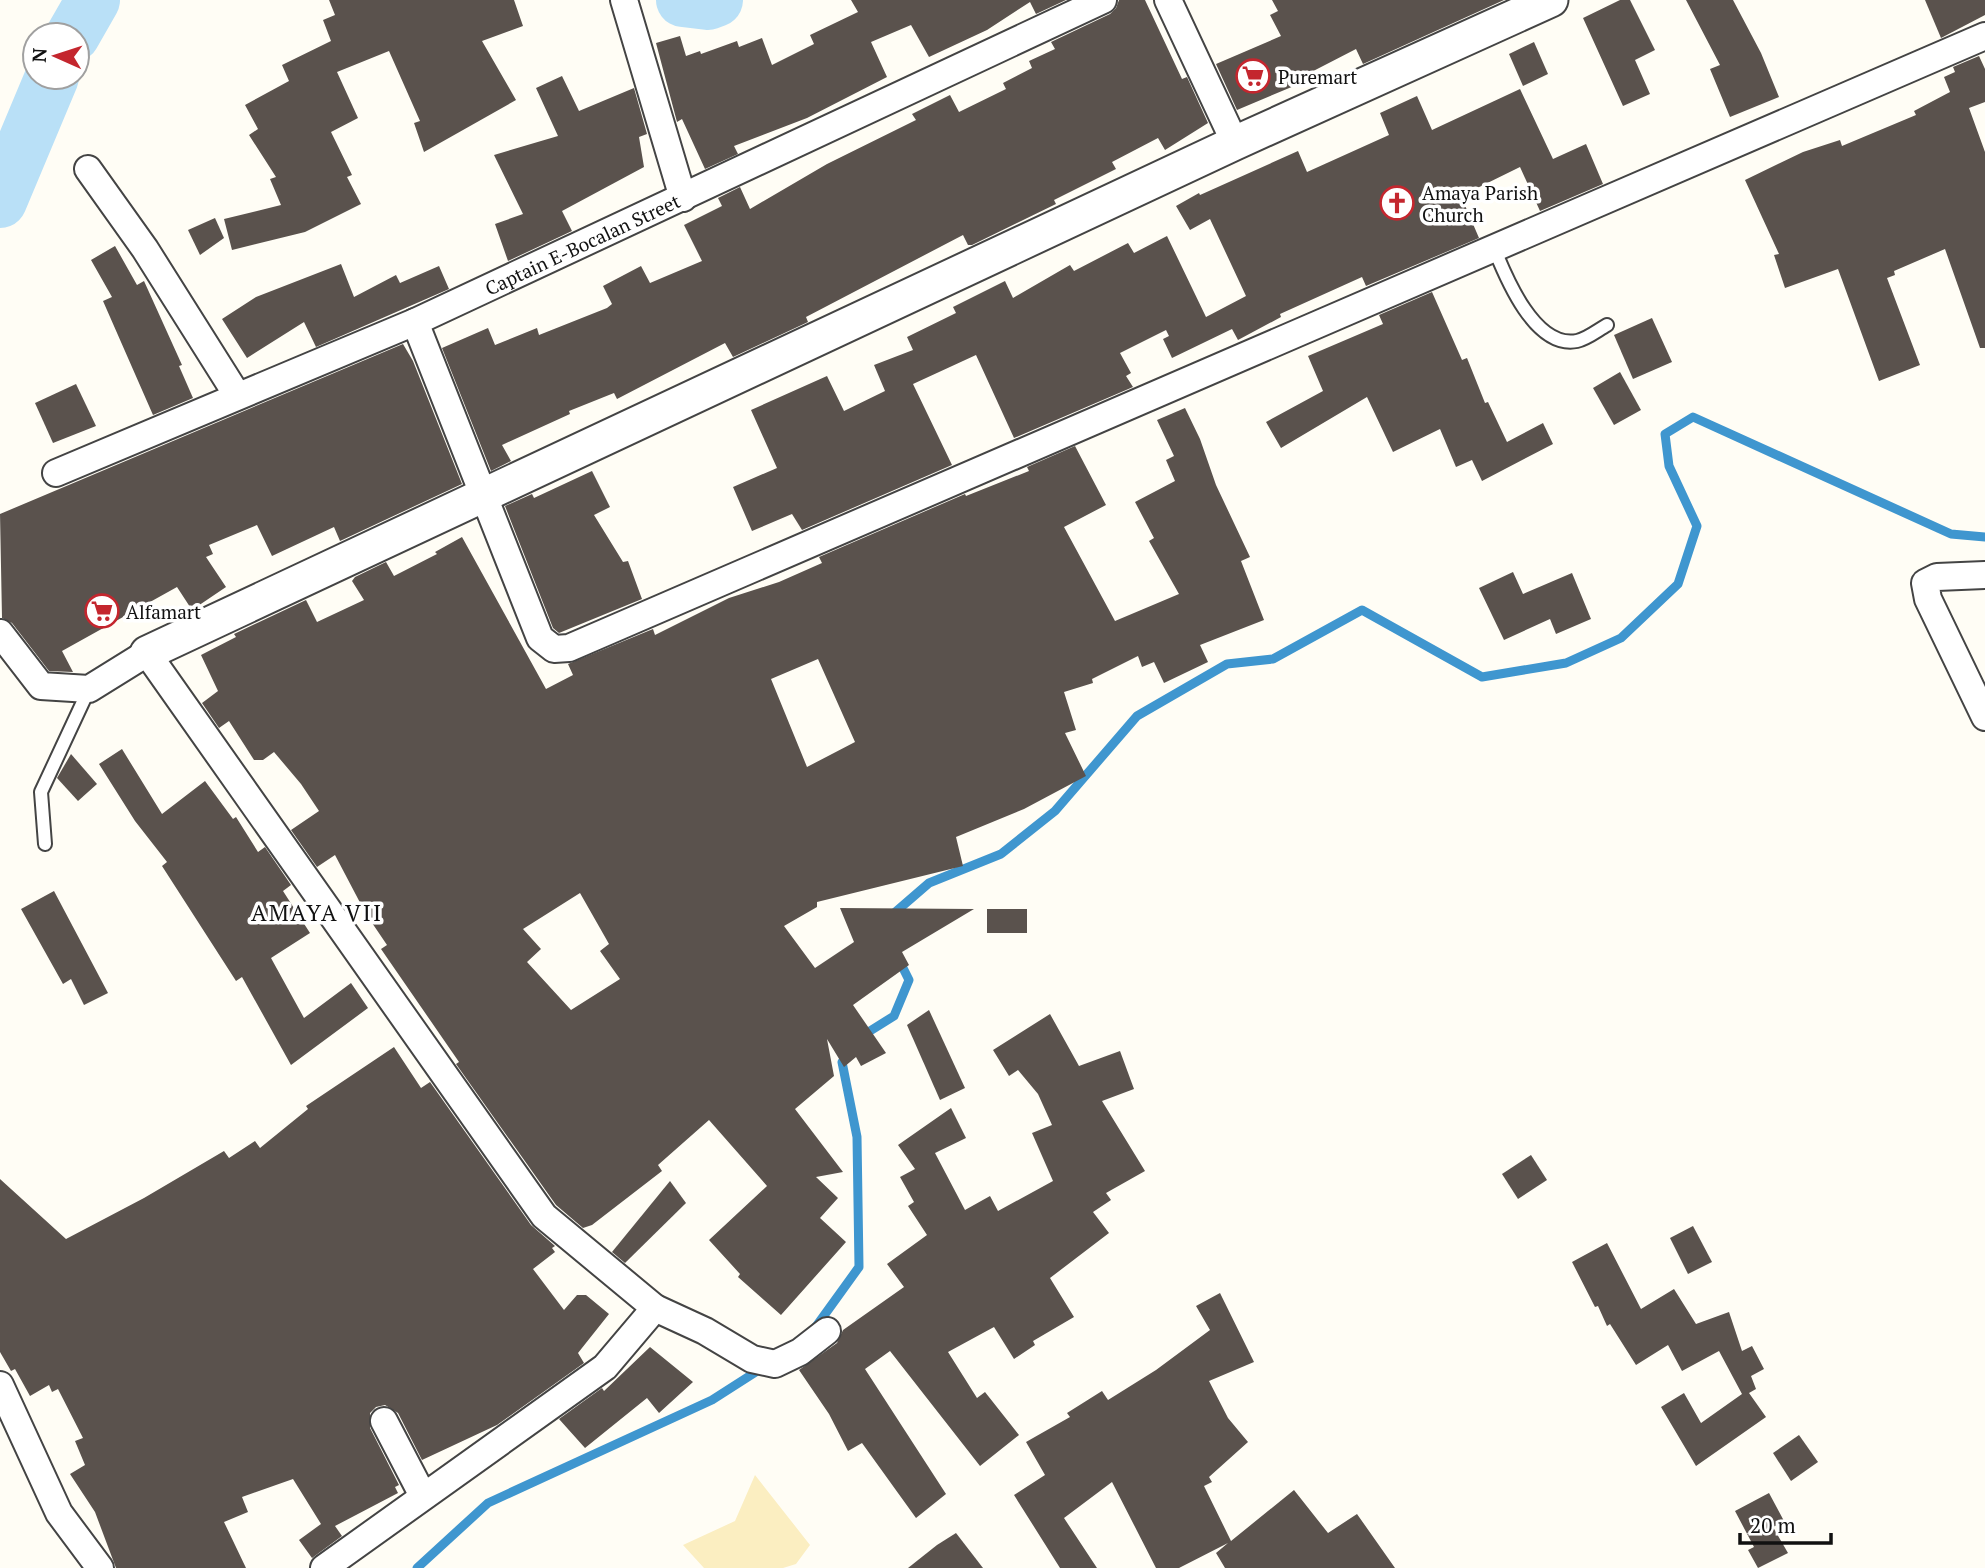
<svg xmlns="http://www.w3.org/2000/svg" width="1985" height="1568" font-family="'PT Serif',serif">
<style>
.sand{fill:#fbeec1}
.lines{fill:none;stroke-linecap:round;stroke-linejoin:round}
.stream{stroke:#3f96cf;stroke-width:9}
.river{stroke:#b9e0f7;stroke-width:54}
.building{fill:#5a524d;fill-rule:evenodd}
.service-casing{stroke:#444;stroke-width:16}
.minor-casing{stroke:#444;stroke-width:30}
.tertiary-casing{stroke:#444;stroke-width:37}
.service{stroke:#fff;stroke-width:12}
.minor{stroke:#fff;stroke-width:26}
.tertiary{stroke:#fff;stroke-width:33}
.labels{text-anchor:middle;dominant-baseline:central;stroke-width:7;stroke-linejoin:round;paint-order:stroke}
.poi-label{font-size:19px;fill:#111;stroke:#fff;text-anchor:start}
.street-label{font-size:19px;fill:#111;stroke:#fff}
.quarter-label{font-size:23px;letter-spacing:2px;fill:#111;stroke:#fff}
</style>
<rect width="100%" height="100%" fill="#fffdf5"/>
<path class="sand" d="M 755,1475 L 810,1545 L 796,1564 L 783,1568 L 704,1568 L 683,1545 L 735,1521 Z"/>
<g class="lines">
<g class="stream">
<path d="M 892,915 L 929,883 L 1001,854 L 1055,811 L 1137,716 L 1227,664 L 1273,659 L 1362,610 L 1482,677 L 1566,663 L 1621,638 L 1678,584 L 1697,526 L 1669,466 L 1665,434 L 1693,417 L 1951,534 L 1985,537"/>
<path d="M 862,1036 L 894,1016 L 909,980 L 899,960"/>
<path d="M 815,1328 L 859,1267 L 857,1137 L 842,1062 L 847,1055"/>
<path d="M 417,1568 L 488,1503 L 712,1400 L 762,1368"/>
</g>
<g class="river">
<path d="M 683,0 L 708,3 L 716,0"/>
<path d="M 73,35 L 93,0"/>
<path d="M 0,201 L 52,77"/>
</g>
</g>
<g class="building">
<path d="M 329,0 L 514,0 L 523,26 L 482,41 L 516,100 L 424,152 L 414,123 L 420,121 L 389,51 L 337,72 L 358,118 L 331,132 L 352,175 L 347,177 L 361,204 L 305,232 L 232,250 L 224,219 L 281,205 L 270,179 L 276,177 L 249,135 L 258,129 L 245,105 L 289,81 L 282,65 L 331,41 L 323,20 L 335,15 Z"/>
<path d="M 851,0 L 1066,0 L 1036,14 L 1030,2 L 987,30 L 929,57 L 911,25 L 871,42 L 887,77 L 807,118 L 734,146 L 738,154 L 705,169 L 682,119 L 677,122 L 656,43 L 680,36 L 686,56 L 700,51 L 701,54 L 737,41 L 739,47 L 762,38 L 772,65 L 814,44 L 810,35 L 858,12 Z"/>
<path d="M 1119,0 L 1145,0 L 1182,79 L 1187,77 L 1208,123 L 1165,150 L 1158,138 L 1112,162 L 1116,169 L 1054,200 L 1056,204 L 972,245 L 968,245 L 963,235 L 806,317 L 808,322 L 733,357 L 725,343 L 617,399 L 614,393 L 569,411 L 570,414 L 502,445 L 511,461 L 491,471 L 442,348 L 488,328 L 495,345 L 537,328 L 539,335 L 607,308 L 612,304 L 603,286 L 641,266 L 650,283 L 702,261 L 684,225 L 722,206 L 718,198 L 740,187 L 750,209 L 827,164 L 916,120 L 912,114 L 950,95 L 959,112 L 1006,89 L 1003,83 L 1032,68 L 1029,61 L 1055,49 L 1051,42 L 1110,14 L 1116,8 Z"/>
<path d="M 1272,0 L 1504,0 L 1363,64 L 1356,49 L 1292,82 L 1294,86 L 1237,110 L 1216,64 L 1281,36 L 1270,15 L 1278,11 Z"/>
<path d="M 1620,0 L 1630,0 L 1655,50 L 1635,60 L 1650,94 L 1623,106 L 1583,18 Z"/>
<path d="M 1686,0 L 1733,0 L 1761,53 L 1779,97 L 1730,117 L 1710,69 L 1720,65 Z"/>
<path d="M 1925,0 L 1985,0 L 1985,15 L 1941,38 Z"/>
<path d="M 1534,42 L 1548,74 L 1523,86 L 1509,54 Z"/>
<path d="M 1979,56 L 1985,69 L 1985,102 L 1969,108 L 1985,152 L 1985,348 L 1980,348 L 1945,249 L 1894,271 L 1895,275 L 1887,278 L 1920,365 L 1879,381 L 1838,269 L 1785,288 L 1774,255 L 1779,254 L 1745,180 L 1803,152 L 1840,140 L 1842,146 L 1916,115 L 1914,111 L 1950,92 L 1944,77 L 1955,72 L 1953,67 Z"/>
<path d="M 562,76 L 579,111 L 634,88 L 647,134 L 639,137 L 644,167 L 562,211 L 572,231 L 508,261 L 495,224 L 523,214 L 494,155 L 558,136 L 536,88 Z"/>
<path d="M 1520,89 L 1553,159 L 1586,144 L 1603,184 L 1540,211 L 1520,167 L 1461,196 L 1479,238 L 1366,286 L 1362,277 L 1280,314 L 1281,317 L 1238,340 L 1232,329 L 1172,358 L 1163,339 L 1169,336 L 1166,330 L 1120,353 L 1131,373 L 1126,376 L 1133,387 L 1014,438 L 976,355 L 913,384 L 952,465 L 802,530 L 792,514 L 752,531 L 733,487 L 777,468 L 751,410 L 827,376 L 844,411 L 885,391 L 874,365 L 913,350 L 907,337 L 956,313 L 953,307 L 1005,281 L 1013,298 L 1070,265 L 1074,271 L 1128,243 L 1134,253 L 1167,236 L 1206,317 L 1246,296 L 1210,219 L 1190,230 L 1176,206 L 1199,193 L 1200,195 L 1298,151 L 1307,172 L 1389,135 L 1380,113 L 1417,96 L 1432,130 Z"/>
<path d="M 215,218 L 224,238 L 200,255 L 188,230 Z"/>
<path d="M 115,246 L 137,285 L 144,281 L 182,365 L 179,366 L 193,398 L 153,415 L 103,301 L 112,297 L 91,260 Z"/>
<path d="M 341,264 L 354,297 L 396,275 L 400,283 L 439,266 L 449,289 L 316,347 L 304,322 L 247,358 L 222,319 L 256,297 Z"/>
<path d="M 1432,292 L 1462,360 L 1467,358 L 1485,403 L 1488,402 L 1507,442 L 1543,423 L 1553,444 L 1482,481 L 1472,460 L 1456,467 L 1440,429 L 1393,452 L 1367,397 L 1281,448 L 1266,422 L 1323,391 L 1308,356 L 1383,324 L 1379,315 Z"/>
<path d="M 1652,318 L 1672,362 L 1633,379 L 1614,335 Z"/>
<path d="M 403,344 L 413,361 L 462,484 L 340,541 L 334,527 L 272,556 L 257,525 L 209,545 L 213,554 L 206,557 L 226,587 L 192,610 L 177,587 L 62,651 L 73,672 L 49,671 L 12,623 L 2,618 L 0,514 Z"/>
<path d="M 1620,372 L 1641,410 L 1614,425 L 1593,388 Z"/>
<path d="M 76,384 L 96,426 L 53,443 L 35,403 Z"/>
<path d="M 1185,408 L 1200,439 L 1216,485 L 1250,557 L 1241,561 L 1264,620 L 1200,645 L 1208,662 L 1164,683 L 1154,662 L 1142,667 L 1138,656 L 1092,679 L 1093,683 L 1064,692 L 1076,730 L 1065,733 L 1086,776 L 1024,809 L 956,837 L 963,866 L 817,902 L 817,907 L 784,926 L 815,968 L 854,942 L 840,908 L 974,909 L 902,952 L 909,965 L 853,1005 L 886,1053 L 861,1066 L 856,1057 L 844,1067 L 827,1039 L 834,1076 L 795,1109 L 843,1172 L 816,1177 L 838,1198 L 820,1218 L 846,1242 L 781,1315 L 738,1277 L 740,1274 L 709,1240 L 767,1186 L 709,1120 L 658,1165 L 662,1171 L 592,1225 L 583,1228 L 556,1205 L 456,1064 L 459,1062 L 381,949 L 387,945 L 366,914 L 335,855 L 317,867 L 291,830 L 319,811 L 301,784 L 274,752 L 263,760 L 254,760 L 229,721 L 219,728 L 202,703 L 218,691 L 201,655 L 236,637 L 234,634 L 306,600 L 317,622 L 364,600 L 352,581 L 355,577 L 386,562 L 394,576 L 437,554 L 435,552 L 462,537 L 546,689 L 573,675 L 568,664 L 653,629 L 655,635 L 729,598 L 779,582 L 822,563 L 819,557 L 965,494 L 966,496 L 1029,471 L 1027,467 L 1075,446 L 1106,505 L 1064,527 L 1115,621 L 1179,594 L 1149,541 L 1154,538 L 1135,502 L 1175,481 L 1166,460 L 1174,456 L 1157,420 ZM 818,659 L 855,742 L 807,767 L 771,679 ZM 580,893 L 609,944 L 600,951 L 620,979 L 571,1010 L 527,962 L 541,949 L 523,929 Z"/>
<path d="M 592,471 L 610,507 L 594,515 L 623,562 L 628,561 L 642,599 L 559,633 L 553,628 L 505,506 L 532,494 L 534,498 Z"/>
<path d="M 1513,572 L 1523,594 L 1572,573 L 1591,619 L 1556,634 L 1550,619 L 1504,640 L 1479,588 Z"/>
<path d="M 122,749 L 162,814 L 205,781 L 233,819 L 236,817 L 258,852 L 265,847 L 291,885 L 283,891 L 310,933 L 271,958 L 304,1018 L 351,983 L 368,1008 L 291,1065 L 242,977 L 236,981 L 162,866 L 167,862 L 135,821 L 99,764 Z"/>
<path d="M 71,754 L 97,784 L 78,801 L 57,778 Z"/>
<path d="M 54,891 L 108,993 L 84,1005 L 71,979 L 63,984 L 21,909 Z"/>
<rect x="987" y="909" width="40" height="24"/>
<path d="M 929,1010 L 965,1088 L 940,1100 L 907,1025 Z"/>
<path d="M 1050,1014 L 1079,1066 L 1120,1051 L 1134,1089 L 1102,1101 L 1145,1171 L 1106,1193 L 1111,1200 L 1093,1212 L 1109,1233 L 1050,1278 L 1074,1317 L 1033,1341 L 1035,1345 L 1014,1359 L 994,1327 L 948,1352 L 977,1398 L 985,1392 L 1019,1435 L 980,1466 L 890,1351 L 865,1369 L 946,1494 L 916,1518 L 862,1443 L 848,1451 L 829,1414 L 799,1370 L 837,1343 L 843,1330 L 904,1287 L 887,1264 L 927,1235 L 908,1206 L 914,1202 L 900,1177 L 915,1169 L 898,1145 L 951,1108 L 966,1138 L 935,1153 L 965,1210 L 990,1196 L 998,1211 L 1053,1181 L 1032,1133 L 1052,1125 L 1038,1094 L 1018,1070 L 1009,1076 L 993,1050 Z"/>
<path d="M 394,1047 L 421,1088 L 430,1082 L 531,1225 L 555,1246 L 552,1248 L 555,1252 L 533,1269 L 564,1310 L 577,1295 L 586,1295 L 609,1314 L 578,1353 L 584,1363 L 497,1425 L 422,1460 L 398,1413 L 385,1405 L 376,1407 L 370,1413 L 370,1428 L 399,1485 L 395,1487 L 398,1493 L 335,1526 L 342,1536 L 312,1558 L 299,1540 L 321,1524 L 293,1479 L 242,1497 L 248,1512 L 224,1522 L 246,1568 L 116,1568 L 95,1512 L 70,1474 L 85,1465 L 75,1441 L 83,1438 L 58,1389 L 52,1392 L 49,1385 L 30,1396 L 15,1369 L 11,1371 L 0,1352 L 0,1179 L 66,1239 L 144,1198 L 224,1151 L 229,1158 L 255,1141 L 260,1148 L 308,1109 L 306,1106 Z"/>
<path d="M 1531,1155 L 1547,1180 L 1518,1199 L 1502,1174 Z"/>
<path d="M 670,1181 L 686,1203 L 625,1263 L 612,1252 Z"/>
<path d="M 1693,1226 L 1712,1262 L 1688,1274 L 1670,1238 Z"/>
<path d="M 1607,1243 L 1641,1309 L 1674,1289 L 1696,1324 L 1729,1312 L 1742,1351 L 1752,1346 L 1764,1369 L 1751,1376 L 1756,1389 L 1749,1393 L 1766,1417 L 1696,1466 L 1661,1407 L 1684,1393 L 1701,1423 L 1742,1394 L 1719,1351 L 1682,1371 L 1668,1345 L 1636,1365 L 1610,1324 L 1607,1326 L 1598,1306 L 1595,1307 L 1572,1262 Z"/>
<path d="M 1220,1293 L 1254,1362 L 1209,1381 L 1228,1418 L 1248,1442 L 1209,1477 L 1212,1482 L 1204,1486 L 1231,1541 L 1294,1490 L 1328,1533 L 1357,1514 L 1395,1568 L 1225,1568 L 1216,1553 L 1228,1543 L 1179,1568 L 1156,1568 L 1112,1482 L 1064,1518 L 1097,1568 L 1060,1568 L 1014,1495 L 1045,1475 L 1026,1442 L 1070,1417 L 1067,1413 L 1102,1391 L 1108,1400 L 1156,1370 L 1210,1330 L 1196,1306 Z"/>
<path d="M 650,1347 L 693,1382 L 659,1413 L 647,1398 L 585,1448 L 559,1419 L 602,1388 L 604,1391 Z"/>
<path d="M 1799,1435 L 1818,1462 L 1791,1481 L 1773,1453 Z"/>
<path d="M 1769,1493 L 1784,1521 L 1773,1527 L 1788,1553 L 1758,1568 L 1748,1550 L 1754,1547 L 1735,1511 Z"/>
<path d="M 956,1533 L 983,1568 L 908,1568 L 937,1545 Z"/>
</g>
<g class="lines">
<defs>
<g id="service">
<path d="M 1494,248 C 1506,278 1535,349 1577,341 C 1587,339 1598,330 1607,325"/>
<path d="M 45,844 L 41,792 L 89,689"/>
</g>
<g id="minor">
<path d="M 624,0 L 683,198"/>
<path d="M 1168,0 L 1235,143"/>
<path d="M 88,169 L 145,249 L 237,395"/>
<path d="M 415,322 L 540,638 L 554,649 L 569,648 L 1985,36"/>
<path id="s1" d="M 56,473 L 415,322 L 1103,0"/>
<path d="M 1985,575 L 1937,577 L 1925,583 L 1928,599 L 1985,717"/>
<path d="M 0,633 L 41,686 L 89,689 L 147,653 L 544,1216 L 655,1308 L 605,1367 L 324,1568"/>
<path d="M 655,1308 L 705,1331 L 752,1359 L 775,1364 L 800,1352 L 827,1331"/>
<path d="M 0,1385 L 59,1513 L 100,1568"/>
<path d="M 384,1421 L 423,1496"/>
</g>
<path id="tertiary" d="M 147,653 L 1235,143 L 1551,0"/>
</defs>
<use href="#service" class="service-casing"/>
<use href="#minor" class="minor-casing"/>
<use href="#tertiary" class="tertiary-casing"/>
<use href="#service" class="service"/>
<use href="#minor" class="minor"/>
<use href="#tertiary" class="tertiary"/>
</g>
<defs>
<symbol id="supermarket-ring" viewBox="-11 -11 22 22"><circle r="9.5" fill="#fff" stroke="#c4262e" stroke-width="1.5"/><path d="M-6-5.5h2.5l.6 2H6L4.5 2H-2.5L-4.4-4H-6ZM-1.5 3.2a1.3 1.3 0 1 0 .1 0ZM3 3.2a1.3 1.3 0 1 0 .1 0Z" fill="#c4262e"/></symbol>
<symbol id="church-ring" viewBox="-11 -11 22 22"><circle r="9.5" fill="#fff" stroke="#c4262e" stroke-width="1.5"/><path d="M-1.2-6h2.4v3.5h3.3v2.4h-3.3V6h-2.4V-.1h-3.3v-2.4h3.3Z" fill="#c4262e"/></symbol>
</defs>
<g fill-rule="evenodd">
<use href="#supermarket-ring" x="1234" y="57" width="38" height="38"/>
<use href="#church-ring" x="1378" y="184" width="38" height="38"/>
<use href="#supermarket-ring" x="83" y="592" width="38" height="38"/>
</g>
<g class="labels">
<g class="poi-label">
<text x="1278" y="76">Puremart</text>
<text x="1422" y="192">Amaya Parish<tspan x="1422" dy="22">Church</tspan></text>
<text x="126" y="611">Alfamart</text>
</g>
<g class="street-label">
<text stroke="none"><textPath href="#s1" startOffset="574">Captain E-Bocalan Street</textPath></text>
</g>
<g class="quarter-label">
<text x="317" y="912">AMAYA VII</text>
</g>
</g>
<g transform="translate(56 56) rotate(273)"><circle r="33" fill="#ffffff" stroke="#a0a0a0" stroke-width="2"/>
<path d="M0-5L12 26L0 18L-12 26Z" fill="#c4262e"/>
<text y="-10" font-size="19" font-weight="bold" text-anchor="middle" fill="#111111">N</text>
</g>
<path d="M1740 1533v10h91v-10" fill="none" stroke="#111111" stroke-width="3.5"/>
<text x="1750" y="1533" font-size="21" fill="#111111" stroke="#ffffff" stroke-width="5" paint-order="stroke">20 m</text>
</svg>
